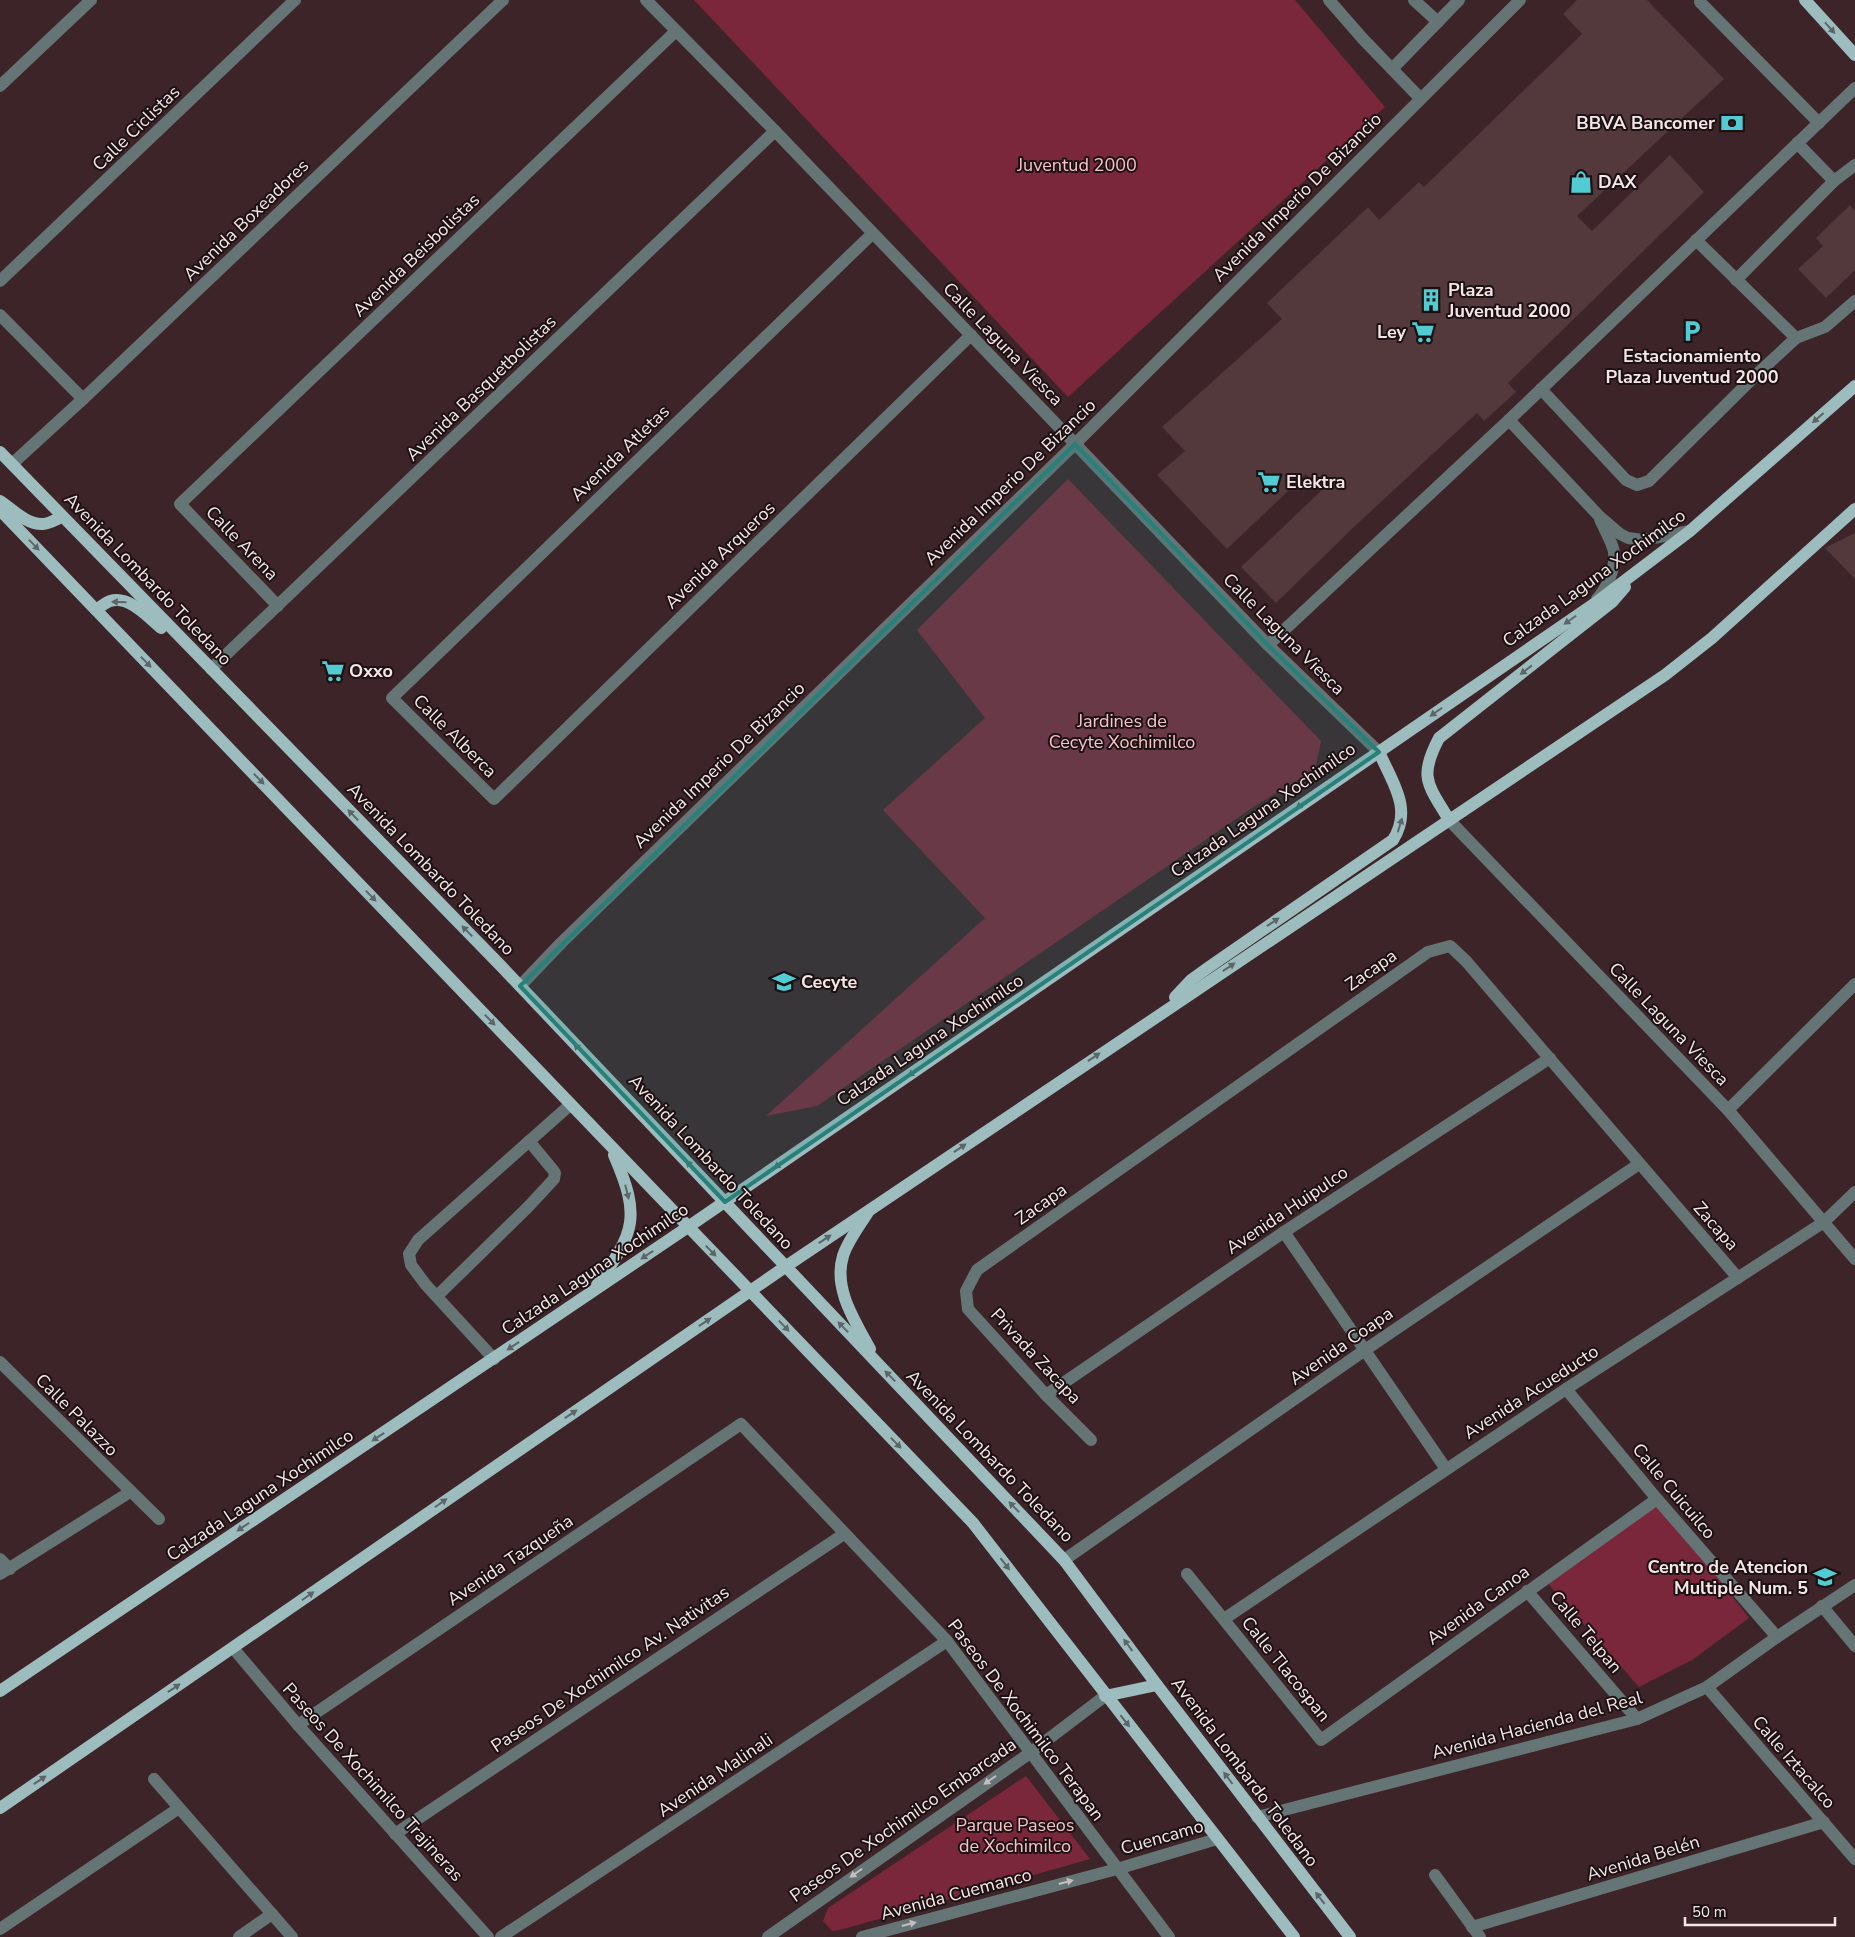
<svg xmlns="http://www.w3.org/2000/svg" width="1855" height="1937" font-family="'Nunito Sans',sans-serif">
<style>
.green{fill:#7a273b}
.building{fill:#53383c}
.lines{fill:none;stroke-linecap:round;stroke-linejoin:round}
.minor{stroke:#657475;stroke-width:12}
.major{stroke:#9dbcbe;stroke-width:12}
.oneway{fill:#5c6668}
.oneway2{fill:#c4bec0}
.marked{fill:#26817a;fill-opacity:0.2;stroke:#26817a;stroke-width:4;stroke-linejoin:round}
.labels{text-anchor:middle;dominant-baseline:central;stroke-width:4;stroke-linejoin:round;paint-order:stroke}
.poi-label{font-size:18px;font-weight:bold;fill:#f7e6e8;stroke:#1c1112;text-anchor:start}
.street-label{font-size:18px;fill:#f7e6e8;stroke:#1c1112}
.park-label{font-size:18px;fill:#f6c3ca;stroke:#1c1112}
</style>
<rect width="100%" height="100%" fill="#3d2428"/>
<g class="green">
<path d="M 694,0 L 1295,0 L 1385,107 L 1068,397 Z"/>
<path d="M 1068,479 L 1321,741 L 1315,770 L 1258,804 L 817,1106 L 766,1116 L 985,918 L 883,810 L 985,718 L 917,630 Z"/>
<path d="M 1657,1499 L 1749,1618 L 1692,1660 L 1639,1687 L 1544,1579 Z"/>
<path d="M 1026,1776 L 1090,1859 L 840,1930 L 832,1931 L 823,1921 L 828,1908 Z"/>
</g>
<g class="building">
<path d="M 1577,0 L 1647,0 L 1724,79 L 1577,216 L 1592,231 L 1670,155 L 1704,192 L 1508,383 L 1516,392 L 1484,421 L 1477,413 L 1356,525 L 1276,603 L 1241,567 L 1321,491 L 1306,474 L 1227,549 L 1157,475 L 1185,451 L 1162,427 L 1282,319 L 1267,303 L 1368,207 L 1379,220 L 1419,182 L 1424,187 L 1582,34 L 1563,14 Z"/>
<path d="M 1850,205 L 1855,211 L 1855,270 L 1826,298 L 1798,269 L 1823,246 L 1816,238 Z"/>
<path d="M 1855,533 L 1855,579 L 1825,548 Z"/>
</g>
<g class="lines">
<g class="minor">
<path d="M 646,0 L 775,131 L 1268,645 L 1379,752"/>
<path d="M 1329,0 L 1363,39 L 1420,98"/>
<path d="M 1414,0 L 1438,22"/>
<path d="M 1700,2 L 1819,123"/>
<path d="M 1392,69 L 1459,0"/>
<path d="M 0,86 L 91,0"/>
<path d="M 1797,143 L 1834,181"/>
<path d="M 872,234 L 392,698 L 494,799 L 971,335"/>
<path d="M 1696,240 L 1796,338"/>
<path d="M 1736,280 L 1834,181 L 1855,165"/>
<path d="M 0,281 L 295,0"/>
<path d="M 0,315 L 83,399"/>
<path d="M 1541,389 L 1626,480 L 1637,485 L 1649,481 L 1755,376 L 1796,338 L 1825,327 L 1855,301"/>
<path d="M 1509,420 L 1599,516 L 1620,534 L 1628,538 L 1643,540 L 1690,531"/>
<path d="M 12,464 L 83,399 L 503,0"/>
<path d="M 1597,599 C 1607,588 1616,568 1614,552 C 1612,541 1604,529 1600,519"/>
<path d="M 278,606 L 180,504 L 676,31"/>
<path d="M 1268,645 L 1509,420 L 1855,88"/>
<path d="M 211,669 L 775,131"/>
<path d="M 1449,820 L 1728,1110 L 1855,1259"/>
<path d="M 520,986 L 561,943 L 1075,444 L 1520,0"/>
<path d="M 1728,1110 L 1855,984"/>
<path d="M 1284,1232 L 1446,1469"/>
<path d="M 437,1296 L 528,1207 L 554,1179 L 555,1173 L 553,1170 L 529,1141"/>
<path d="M 494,1359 L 426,1285 L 411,1265 L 409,1254 L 418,1240 L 570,1105"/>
<path d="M 0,1362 L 159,1519"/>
<path d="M 1566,1389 L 1657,1499 L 1777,1637"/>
<path d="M 1046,1395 L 1284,1232 L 1550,1058"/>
<path d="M 1091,1440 L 1046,1395 L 968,1309 L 966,1291 L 977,1270 L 1428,952 L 1450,946 L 1466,961 L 1738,1278"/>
<path d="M 0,1559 L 10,1569"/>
<path d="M 1064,1560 L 1365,1350 L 1639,1164"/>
<path d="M 0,1574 L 130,1492"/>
<path d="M 1187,1574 L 1321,1740 L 1657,1499"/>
<path d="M 1527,1591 L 1637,1719"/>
<path d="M 1822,1606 L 1855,1646"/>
<path d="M 1224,1619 L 1566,1389 L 1824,1222 L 1855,1192"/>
<path d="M 233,1648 L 298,1725 L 488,1937"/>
<path d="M 1707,1687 L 1855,1859"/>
<path d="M 298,1725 L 741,1424 L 947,1641 L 1169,1937"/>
<path d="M 154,1779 L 292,1937"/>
<path d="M 1257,1817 L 1637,1719 L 1707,1687 L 1777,1637 L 1855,1585"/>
<path d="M 395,1834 L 844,1534"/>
<path d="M 1435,1875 L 1480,1937"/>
<path d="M 1472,1927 L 1824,1822"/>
<path d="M 0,1929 L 179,1808"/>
<path d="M 239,1937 L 272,1914"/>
<path d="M 501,1937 L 947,1641"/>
<path d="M 768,1937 L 1030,1753 L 1105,1696"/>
<path d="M 862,1937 L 1117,1869 L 1217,1839"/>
</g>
<g class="major">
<path d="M 1805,0 L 1855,55"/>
<path d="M 0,452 L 501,966 L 1064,1560 L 1157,1685 L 1350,1937"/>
<path d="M 0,501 C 12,509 27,525 43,524 C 49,524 57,519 62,517"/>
<path d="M 0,510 L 973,1523 L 1294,1937"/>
<path d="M 96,610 C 100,607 105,603 110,601 C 129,595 148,617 161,628"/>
<path d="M 1449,820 C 1428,784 1418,778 1439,738 L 1612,602 L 1625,587"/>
<path d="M 1175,997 L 1191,980 L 1209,967 L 1393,840 C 1413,809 1392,782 1379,752"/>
<path d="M 868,1212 C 860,1225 847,1242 843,1256 C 833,1289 855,1321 870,1349"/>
<path d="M 597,1285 C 635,1232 641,1217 614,1155"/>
<path d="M 0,1691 L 688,1227 L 1594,604 L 1690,531 L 1855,386"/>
<path d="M 1105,1696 L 1157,1685"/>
<path d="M 0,1808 L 785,1267 L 1665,675 L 1712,638 L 1855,509"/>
</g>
</g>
<defs><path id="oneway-solid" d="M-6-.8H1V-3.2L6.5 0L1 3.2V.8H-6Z" transform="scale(1.25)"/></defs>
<g class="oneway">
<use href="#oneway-solid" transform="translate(1830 28) rotate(48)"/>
<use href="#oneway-solid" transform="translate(1818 418) rotate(139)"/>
<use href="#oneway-solid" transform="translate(34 545) rotate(46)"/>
<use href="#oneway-solid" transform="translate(119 602) rotate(-178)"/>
<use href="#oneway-solid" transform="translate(1570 620) rotate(145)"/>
<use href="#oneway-solid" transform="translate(146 662) rotate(46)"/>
<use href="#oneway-solid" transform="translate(1526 670) rotate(142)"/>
<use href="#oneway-solid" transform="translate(1436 712) rotate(145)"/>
<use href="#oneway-solid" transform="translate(259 779) rotate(46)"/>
<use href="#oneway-solid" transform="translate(1302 804) rotate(145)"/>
<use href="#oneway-solid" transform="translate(353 815) rotate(-134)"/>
<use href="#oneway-solid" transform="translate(1400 825) rotate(-73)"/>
<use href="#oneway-solid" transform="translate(371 896) rotate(46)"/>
<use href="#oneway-solid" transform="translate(1273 922) rotate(-34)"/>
<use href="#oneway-solid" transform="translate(467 931) rotate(-134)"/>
<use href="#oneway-solid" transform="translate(1229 967) rotate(-34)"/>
<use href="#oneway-solid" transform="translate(490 1020) rotate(46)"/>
<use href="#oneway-solid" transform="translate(579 1049) rotate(-134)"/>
<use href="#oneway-solid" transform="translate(1094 1057) rotate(-34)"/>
<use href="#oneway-solid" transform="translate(914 1072) rotate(146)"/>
<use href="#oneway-solid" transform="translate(960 1148) rotate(-34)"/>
<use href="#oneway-solid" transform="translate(780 1164) rotate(146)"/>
<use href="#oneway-solid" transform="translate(691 1166) rotate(-134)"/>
<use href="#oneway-solid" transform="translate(627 1192) rotate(76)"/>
<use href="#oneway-solid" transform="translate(825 1239) rotate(-34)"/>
<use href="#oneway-solid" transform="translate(711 1251) rotate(46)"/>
<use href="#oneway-solid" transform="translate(647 1255) rotate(146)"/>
<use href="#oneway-solid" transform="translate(705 1322) rotate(-34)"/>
<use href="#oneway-solid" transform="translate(784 1326) rotate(46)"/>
<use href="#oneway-solid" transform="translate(843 1327) rotate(-134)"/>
<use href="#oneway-solid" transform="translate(513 1346) rotate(146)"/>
<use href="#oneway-solid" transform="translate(890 1376) rotate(-134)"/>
<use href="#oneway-solid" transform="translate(571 1414) rotate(-34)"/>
<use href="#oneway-solid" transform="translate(378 1437) rotate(146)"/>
<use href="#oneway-solid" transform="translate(896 1443) rotate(46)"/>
<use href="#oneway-solid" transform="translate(441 1503) rotate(-35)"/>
<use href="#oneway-solid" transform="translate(1014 1507) rotate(-134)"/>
<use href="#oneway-solid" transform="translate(243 1527) rotate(146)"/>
<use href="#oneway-solid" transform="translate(1005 1564) rotate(52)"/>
<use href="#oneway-solid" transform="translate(308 1596) rotate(-35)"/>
<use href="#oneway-solid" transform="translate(1128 1645) rotate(-126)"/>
<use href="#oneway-solid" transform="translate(174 1688) rotate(-34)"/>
<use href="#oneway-solid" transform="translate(1125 1721) rotate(52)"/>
<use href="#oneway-solid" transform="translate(1228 1778) rotate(-127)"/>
<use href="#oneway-solid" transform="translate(40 1780) rotate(-34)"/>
<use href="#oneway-solid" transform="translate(1320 1898) rotate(-128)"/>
</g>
<g class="oneway2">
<use href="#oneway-solid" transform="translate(990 1780) rotate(145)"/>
<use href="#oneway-solid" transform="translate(856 1873) rotate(145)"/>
<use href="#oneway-solid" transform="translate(1066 1882) rotate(-15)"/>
<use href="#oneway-solid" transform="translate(909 1924) rotate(-15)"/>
</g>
<path class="marked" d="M 1075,444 L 1268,645 L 1379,752 L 725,1202 L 520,986 Z"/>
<defs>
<symbol id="bank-bare" viewBox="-9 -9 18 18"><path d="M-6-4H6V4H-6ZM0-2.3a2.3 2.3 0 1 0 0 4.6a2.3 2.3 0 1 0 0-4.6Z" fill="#51ccd3" stroke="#1c1112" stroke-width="2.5" paint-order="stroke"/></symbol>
<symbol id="shop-bare" viewBox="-9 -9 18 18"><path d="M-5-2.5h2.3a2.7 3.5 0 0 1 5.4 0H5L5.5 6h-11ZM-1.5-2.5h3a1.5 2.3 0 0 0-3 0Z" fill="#51ccd3" stroke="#1c1112" stroke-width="2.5" paint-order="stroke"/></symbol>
<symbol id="building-bare" viewBox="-9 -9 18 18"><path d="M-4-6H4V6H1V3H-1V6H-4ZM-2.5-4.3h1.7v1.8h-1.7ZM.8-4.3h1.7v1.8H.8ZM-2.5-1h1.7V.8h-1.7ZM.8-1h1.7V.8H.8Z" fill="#51ccd3" stroke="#1c1112" stroke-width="2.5" paint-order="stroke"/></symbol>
<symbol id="parking-bare" viewBox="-9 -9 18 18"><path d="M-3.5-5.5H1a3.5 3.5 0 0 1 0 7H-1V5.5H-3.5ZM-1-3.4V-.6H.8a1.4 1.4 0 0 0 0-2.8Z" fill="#51ccd3" stroke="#1c1112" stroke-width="2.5" paint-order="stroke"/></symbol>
<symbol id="supermarket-bare" viewBox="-9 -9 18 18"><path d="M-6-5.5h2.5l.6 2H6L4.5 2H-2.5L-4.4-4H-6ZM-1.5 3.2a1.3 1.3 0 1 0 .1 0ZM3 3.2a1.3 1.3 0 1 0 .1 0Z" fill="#51ccd3" stroke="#1c1112" stroke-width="2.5" paint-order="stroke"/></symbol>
<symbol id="school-bare" viewBox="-9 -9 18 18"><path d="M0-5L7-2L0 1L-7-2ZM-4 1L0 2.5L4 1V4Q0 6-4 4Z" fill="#51ccd3" stroke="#1c1112" stroke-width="2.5" paint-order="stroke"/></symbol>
</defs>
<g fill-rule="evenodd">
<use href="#bank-bare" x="1716" y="107" width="32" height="32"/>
<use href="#shop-bare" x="1565" y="166" width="32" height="32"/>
<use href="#building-bare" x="1415" y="284" width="32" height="32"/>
<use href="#parking-bare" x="1676" y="315" width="32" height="32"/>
<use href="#supermarket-bare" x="1407" y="316" width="32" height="32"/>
<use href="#supermarket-bare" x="1253" y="466" width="32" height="32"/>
<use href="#supermarket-bare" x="317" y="655" width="32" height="32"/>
<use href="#school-bare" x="768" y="966" width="32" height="32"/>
<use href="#school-bare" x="1809" y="1561" width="32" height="32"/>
</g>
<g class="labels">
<g class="poi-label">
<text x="1715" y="123" text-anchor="end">BBVA Bancomer</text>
<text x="1598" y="182">DAX</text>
<text x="1448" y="290">Plaza<tspan x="1448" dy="21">Juventud 2000</tspan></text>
<text x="1406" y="332" text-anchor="end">Ley</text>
<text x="1692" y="356" text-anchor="middle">Estacionamiento<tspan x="1692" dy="21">Plaza Juventud 2000</tspan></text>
<text x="1286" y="482">Elektra</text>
<text x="349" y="671">Oxxo</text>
<text x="801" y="982">Cecyte</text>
<text x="1808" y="1567" text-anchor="end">Centro de Atencion<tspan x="1808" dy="21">Multiple Num. 5</tspan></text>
</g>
<g class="street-label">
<text transform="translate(136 128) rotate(-44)">Calle Ciclistas</text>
<text transform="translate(1297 197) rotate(-45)">Avenida Imperio De Bizancio</text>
<text transform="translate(246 220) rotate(-44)">Avenida Boxeadores</text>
<text transform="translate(416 255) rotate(-44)">Avenida Beisbolistas</text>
<text transform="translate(1003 344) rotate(46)">Calle Laguna Viesca</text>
<text transform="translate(481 388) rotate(-44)">Avenida Basquetbolistas</text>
<text transform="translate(620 453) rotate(-44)">Avenida Atletas</text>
<text transform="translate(1010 482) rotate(-44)">Avenida Imperio De Bizancio</text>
<text transform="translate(242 543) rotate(46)">Calle Arena</text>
<text transform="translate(720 555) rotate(-44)">Avenida Arqueros</text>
<text transform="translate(1594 578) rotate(-36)">Calzada Laguna Xochimilco</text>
<text transform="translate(148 579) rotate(46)">Avenida Lombardo Toledano</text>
<text transform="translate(1284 634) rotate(45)">Calle Laguna Viesca</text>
<text transform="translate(455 736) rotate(45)">Calle Alberca</text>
<text transform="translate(719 765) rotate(-44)">Avenida Imperio De Bizancio</text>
<text transform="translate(1263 810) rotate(-35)">Calzada Laguna Xochimilco</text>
<text transform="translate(431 869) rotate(46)">Avenida Lombardo Toledano</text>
<text transform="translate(1371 970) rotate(-35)">Zacapa</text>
<text transform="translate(1669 1024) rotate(46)">Calle Laguna Viesca</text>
<text transform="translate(930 1040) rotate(-34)">Calzada Laguna Xochimilco</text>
<text transform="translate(711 1162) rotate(47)">Avenida Lombardo Toledano</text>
<text transform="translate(1041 1204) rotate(-35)">Zacapa</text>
<text transform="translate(1287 1210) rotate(-34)">Avenida Huipulco</text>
<text transform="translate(1716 1226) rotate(49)">Zacapa</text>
<text transform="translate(595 1269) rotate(-34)">Calzada Laguna Xochimilco</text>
<text transform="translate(1341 1346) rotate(-35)">Avenida Coapa</text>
<text transform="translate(1036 1356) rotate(47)">Privada Zacapa</text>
<text transform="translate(1531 1392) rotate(-33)">Avenida Acueducto</text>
<text transform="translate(77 1415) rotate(45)">Calle Palazzo</text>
<text transform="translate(990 1456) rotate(46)">Avenida Lombardo Toledano</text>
<text transform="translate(1674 1491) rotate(50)">Calle Cuicuilco</text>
<text transform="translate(260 1495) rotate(-34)">Calzada Laguna Xochimilco</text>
<text transform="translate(510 1560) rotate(-34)">Avenida Tazqueña</text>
<text transform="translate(1478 1605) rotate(-36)">Avenida Canoa</text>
<text transform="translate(1586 1632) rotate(50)">Calle Telpan</text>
<text transform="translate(610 1669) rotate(-34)">Paseos De Xochimilco Av. Nativitas</text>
<text transform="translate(1286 1669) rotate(51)">Calle Tlacospan</text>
<text transform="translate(1026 1720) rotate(53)">Paseos De Xochimilco Terapan</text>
<text transform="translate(1537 1725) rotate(-15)">Avenida Hacienda del Real</text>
<text transform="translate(1794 1762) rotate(49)">Calle Iztacalco</text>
<text transform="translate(1245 1772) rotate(53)">Avenida Lombardo Toledano</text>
<text transform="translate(715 1775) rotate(-34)">Avenida Malinali</text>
<text transform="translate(373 1782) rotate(48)">Paseos De Xochimilco Trajineras</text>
<text transform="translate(903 1820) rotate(-35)">Paseos De Xochimilco Embarcada</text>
<text transform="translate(1162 1837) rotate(-16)">Cuencamo</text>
<text transform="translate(1643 1858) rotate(-17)">Avenida Belén</text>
<text transform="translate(956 1894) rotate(-15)">Avenida Cuemanco</text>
</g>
<g class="park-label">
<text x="1077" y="165">Juventud 2000</text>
<text x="1122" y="721">Jardines de<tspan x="1122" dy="21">Cecyte Xochimilco</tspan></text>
<text x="1015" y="1825">Parque Paseos<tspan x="1015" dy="21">de Xochimilco</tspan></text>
</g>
</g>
<path d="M1685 1917v8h150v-8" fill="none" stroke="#f7e6e8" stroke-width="2.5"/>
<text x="1692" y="1917" font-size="15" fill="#f7e6e8" stroke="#1c1112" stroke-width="4" paint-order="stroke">50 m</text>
</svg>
